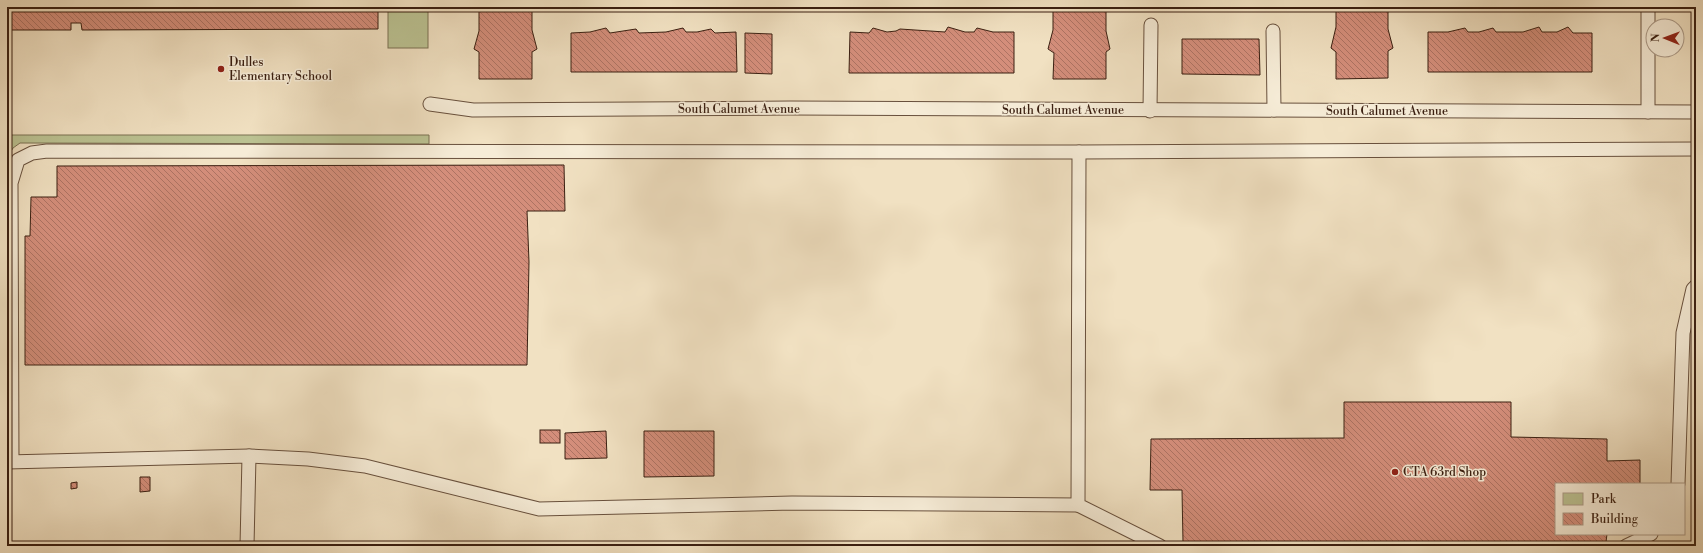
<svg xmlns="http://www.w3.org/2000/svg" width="1703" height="553" font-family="'Libre Bodoni',serif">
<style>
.green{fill:#bbc292;stroke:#7a7052}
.building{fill:url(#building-back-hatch);stroke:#3a1f11}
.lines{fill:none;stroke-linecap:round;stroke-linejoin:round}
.service-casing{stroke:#68503d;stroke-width:15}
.service{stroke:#f6ecd7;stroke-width:13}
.poi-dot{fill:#8f2418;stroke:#f6ecd7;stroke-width:1.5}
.labels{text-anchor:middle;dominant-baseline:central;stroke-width:3;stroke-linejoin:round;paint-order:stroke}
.poi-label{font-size:12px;fill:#3a1f11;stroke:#f6ecd7;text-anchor:start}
.street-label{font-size:12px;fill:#3a1f11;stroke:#f6ecd7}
</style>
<defs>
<pattern id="building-back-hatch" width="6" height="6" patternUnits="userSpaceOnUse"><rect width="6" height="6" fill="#d48e7b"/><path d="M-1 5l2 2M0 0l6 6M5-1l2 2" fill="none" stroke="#ad7363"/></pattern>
</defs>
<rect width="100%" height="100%" fill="#f1e1c2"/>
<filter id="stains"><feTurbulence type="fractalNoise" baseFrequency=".005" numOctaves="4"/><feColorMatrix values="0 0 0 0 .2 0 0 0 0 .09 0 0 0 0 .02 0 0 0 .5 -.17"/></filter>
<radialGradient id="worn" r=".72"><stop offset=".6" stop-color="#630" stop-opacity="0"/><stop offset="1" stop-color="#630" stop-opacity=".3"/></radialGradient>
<g class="green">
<rect x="388" y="7" width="40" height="41"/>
<path d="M 7,135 L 429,135 L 429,144 L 20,143 L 13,148 L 7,158 Z"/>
</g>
<g class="building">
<path d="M 7,7 L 378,7 L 378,29 L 82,30 L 81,23 L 71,23 L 71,30 L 7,30 Z"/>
<path d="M 479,7 L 532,7 L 532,30 L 537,49 L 532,52 L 532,79 L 479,79 L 479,52 L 474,49 L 479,31 Z"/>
<path d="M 1053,7 L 1106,7 L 1106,31 L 1110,49 L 1106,52 L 1106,79 L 1053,79 L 1054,53 L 1048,49 L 1053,30 Z"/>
<path d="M 1336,7 L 1388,7 L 1388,29 L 1393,48 L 1388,51 L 1388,78 L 1336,79 L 1336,52 L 1331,48 L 1336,27 Z"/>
<path d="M 948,27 L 965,32 L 974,32 L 977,28 L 993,32 L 1014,32 L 1014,73 L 849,73 L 850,32 L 869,33 L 873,28 L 887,32 L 896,31 L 900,29 L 945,32 Z"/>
<path d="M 1539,27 L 1542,32 L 1557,32 L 1568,27 L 1573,33 L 1592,33 L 1592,72 L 1428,72 L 1428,32 L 1448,32 L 1465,28 L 1468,32 L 1479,32 L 1493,28 L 1496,32 L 1523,32 Z"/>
<path d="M 606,28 L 610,33 L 636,29 L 639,33 L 666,32 L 683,28 L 686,32 L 697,32 L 711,29 L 715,33 L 736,32 L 737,72 L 571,72 L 571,33 L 590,32 Z"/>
<rect x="1693" y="31" width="3" height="41"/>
<path d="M 745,33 L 772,34 L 772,74 L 745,73 Z"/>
<path d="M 1182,39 L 1259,39 L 1260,75 L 1182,74 Z"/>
<path d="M 564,165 L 565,211 L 527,211 L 529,262 L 527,365 L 25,365 L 25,236 L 30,236 L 31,197 L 57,197 L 57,166 Z"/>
<path d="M 1344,402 L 1511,402 L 1511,437 L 1607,439 L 1607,461 L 1640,460 L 1640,484 L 1556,484 L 1556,534 L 1607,534 L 1606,542 L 1183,542 L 1182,490 L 1150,490 L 1151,439 L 1344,438 Z"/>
<rect x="540" y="430" width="20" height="13"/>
<path d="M 606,431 L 607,458 L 565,459 L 565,433 Z"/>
<path d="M 644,431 L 714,431 L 714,476 L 644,477 Z"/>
<path d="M 140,477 L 150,477 L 150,491 L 140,492 Z"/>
<path d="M 77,482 L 77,488 L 71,489 L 71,483 Z"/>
</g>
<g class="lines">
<defs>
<g id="service">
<path d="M 1273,31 L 1274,110"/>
<path d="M 430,104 L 473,110 L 790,108 L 1696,112"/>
<path d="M 1150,111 L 1151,25"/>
<path d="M 1648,112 L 1648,7"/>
<path d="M 1079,152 L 1078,505 L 1160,546"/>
<path d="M 12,461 L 11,183 L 18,160 L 32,153 L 47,151 L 1079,152 L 1696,149"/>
<path d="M 7,462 L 249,456 L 308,459 L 365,466 L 539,509 L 792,503 L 1078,505"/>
<path d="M 1678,484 L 1683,333 L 1693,289 L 1696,286"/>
<path d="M 247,546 L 249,456"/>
<path d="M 1626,546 L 1651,534"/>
</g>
</defs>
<use href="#service" class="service-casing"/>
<use href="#service" class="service"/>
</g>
<g class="poi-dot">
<circle cx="221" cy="69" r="4"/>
<circle cx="1395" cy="472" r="4"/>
</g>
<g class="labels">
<g class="poi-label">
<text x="229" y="62">Dulles<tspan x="229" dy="14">Elementary School</tspan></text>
<text x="1403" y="472">CTA 63rd Shop</text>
</g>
<g class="street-label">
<text x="739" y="109">South Calumet Avenue</text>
<text x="1063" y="110">South Calumet Avenue</text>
<text x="1387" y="111">South Calumet Avenue</text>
</g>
</g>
<rect width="1703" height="553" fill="none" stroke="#f1e1c2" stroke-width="24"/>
<rect x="8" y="8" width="1687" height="537" fill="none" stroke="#3a1f11" stroke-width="2"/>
<rect x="12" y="12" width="1679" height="529" fill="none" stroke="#3a1f11"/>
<rect x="1555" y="483" width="130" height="52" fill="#f6ecd7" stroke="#ab9a88"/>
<rect x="1563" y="493" width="20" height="12" fill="#bbc292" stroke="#ab9a88"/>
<text x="1591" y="503" font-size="12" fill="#3a1f11">Park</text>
<rect x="1563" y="513" width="20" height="12" fill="url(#building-back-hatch)" stroke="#ab9a88"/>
<text x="1591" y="523" font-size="12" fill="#3a1f11">Building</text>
<g transform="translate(1665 38) rotate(271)"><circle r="19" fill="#f6ecd7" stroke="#ab9a88"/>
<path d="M0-3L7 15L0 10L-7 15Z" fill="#8f2418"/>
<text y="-6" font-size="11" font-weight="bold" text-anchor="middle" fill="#3a1f11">N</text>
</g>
<rect width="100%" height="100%" filter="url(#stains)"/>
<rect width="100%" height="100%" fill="url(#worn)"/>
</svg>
